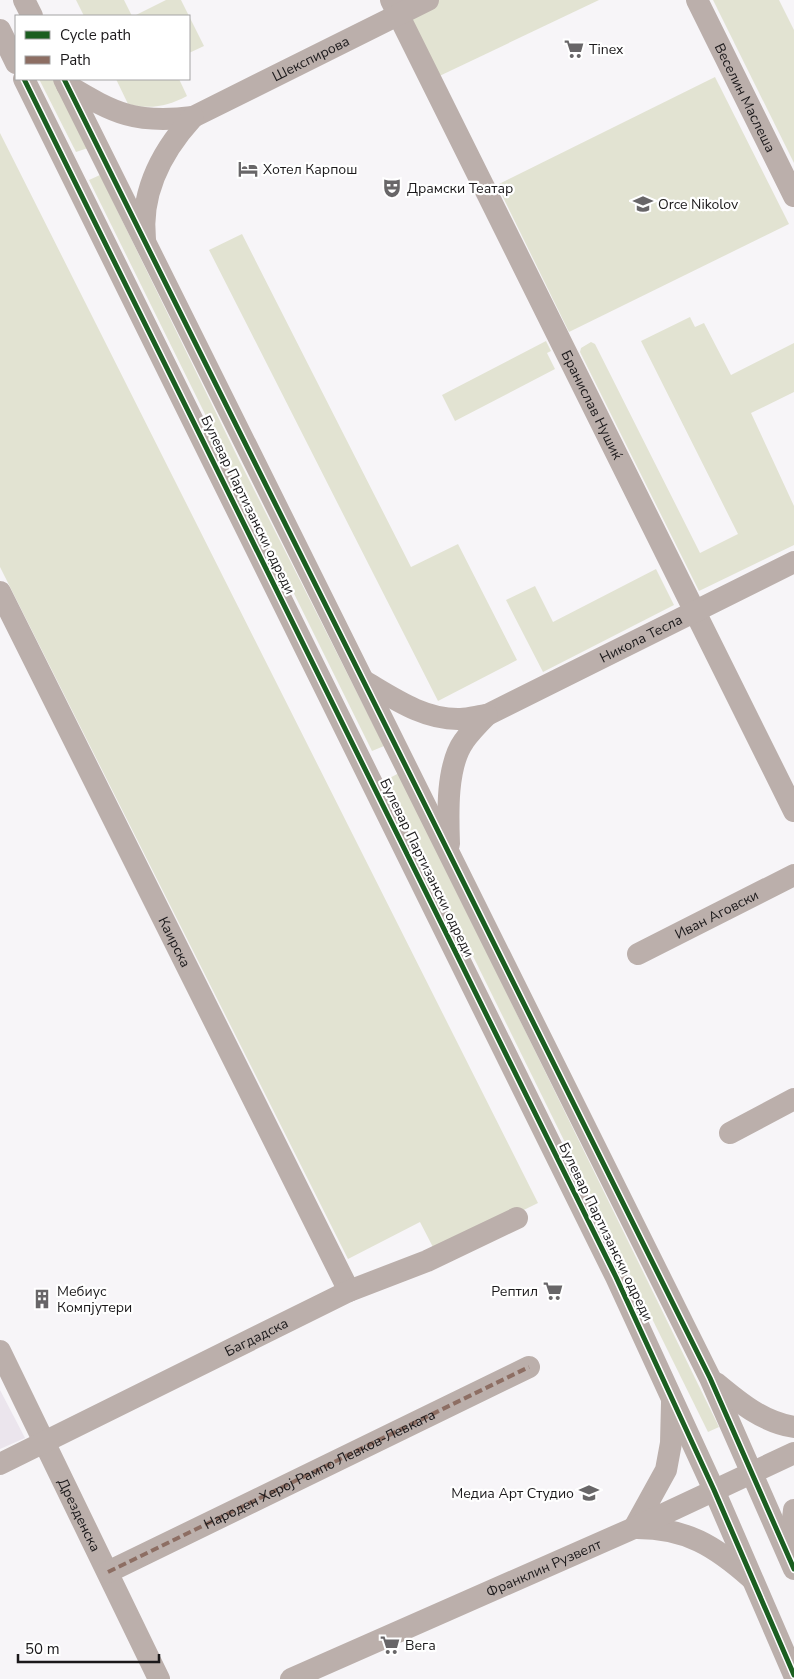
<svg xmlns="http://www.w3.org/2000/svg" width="794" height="1679" font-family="'Nunito Sans',sans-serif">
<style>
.built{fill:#ebe5ed}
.green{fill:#e2e3d2}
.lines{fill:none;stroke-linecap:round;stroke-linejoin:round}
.minor{stroke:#bbafab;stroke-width:22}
.quiet{stroke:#8d6e63;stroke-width:4;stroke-dasharray:8 4;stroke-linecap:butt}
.cycleway-casing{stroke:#fff;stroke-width:8}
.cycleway{stroke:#1b5e20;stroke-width:5}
.labels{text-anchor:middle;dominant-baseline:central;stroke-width:4.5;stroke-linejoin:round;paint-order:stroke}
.poi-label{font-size:14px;fill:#1b191b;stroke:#fff;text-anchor:start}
.street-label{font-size:14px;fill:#1b191b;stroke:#fff}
</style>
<rect width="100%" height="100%" fill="#f7f5f8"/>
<path class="built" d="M 0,1390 L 25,1438 L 0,1449 Z"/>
<g class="green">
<path d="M 76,0 L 124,0 L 132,16 L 84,16 Z"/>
<path d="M 166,0 L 181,0 L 204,46 L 189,53 L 189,16 L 134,16 Z"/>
<path d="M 428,0 L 599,0 L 431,80 L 398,15 Z"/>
<path d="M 713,0 L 779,0 L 794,30 L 794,163 Z"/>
<path d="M 715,77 L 789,224 L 569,332 L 497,185 Z"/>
<path d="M 39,79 L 53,79 L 88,148 L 76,152 Z"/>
<path d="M 116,79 L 179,79 L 187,96 C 168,106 150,110 128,104 Z"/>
<path d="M 0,133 L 538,1203 L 436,1253 L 420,1222 L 348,1259 L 0,567 Z"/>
<path d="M 100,175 L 240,462 L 384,746 L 372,751 L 89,180 Z"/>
<path d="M 242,234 L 411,567 L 458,544 L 517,660 L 438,701 L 209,250 Z"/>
<path d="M 690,317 L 695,327 L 704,323 L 731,375 L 794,343 L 794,392 L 751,413 L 794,506 L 794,545 L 699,591 L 580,352 L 581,348 L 591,342 L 595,344 L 700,553 L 738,534 L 641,341 Z"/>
<path d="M 546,341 L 551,351 L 547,353 L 555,369 L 455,421 L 442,395 Z"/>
<path d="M 656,569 L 674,605 L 543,672 L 506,600 L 535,586 L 553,622 Z"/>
<path d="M 399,773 L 719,1427 L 708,1432 L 386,780 Z"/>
</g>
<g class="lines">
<g class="minor">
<path d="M 24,0 L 32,16"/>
<path id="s1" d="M 391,0 L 794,811"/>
<path id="s2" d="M 697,0 L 794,196"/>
<path d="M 0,30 L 16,63"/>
<path d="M 24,79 L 616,1277 L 714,1490 L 794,1675"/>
<path d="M 64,79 L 710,1378 L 794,1569"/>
<path id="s3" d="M 67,85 C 115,114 136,124 193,117 L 428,0"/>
<path d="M 145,240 C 140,193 162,151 193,117"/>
<path id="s4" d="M 0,592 L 349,1291"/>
<path id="s5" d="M 364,681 C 393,698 424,720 460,719 C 469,719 478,716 487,715 L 794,562"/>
<path d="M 449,844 C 448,815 446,766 464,741 C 470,732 479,723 487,715"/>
<path id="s6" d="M 638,954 L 794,875"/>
<path d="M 730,1133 L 794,1099"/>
<path id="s7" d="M 0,1351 L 159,1679"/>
<path d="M 716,1383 C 740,1403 763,1422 794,1427"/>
<path id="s8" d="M 0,1464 L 349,1291 L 427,1261 L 517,1218"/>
<path d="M 634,1528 L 666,1470 L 671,1443 L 672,1403"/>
<path d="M 637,1528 C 686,1528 715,1546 751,1578"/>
<path d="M 789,1552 L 794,1510"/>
<path d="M 108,1572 L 529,1367"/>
<path id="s9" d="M 291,1679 L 634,1528 L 794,1453"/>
</g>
<path class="quiet" id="s10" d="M 108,1572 L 529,1367"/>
<defs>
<g id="cycleway">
<path d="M 24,79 L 616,1277 L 714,1490 L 794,1675"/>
<path d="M 64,79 L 710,1378 L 794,1569"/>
</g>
</defs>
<use href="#cycleway" class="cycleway-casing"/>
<use href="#cycleway" class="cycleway"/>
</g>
<defs>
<symbol id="supermarket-bare" viewBox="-9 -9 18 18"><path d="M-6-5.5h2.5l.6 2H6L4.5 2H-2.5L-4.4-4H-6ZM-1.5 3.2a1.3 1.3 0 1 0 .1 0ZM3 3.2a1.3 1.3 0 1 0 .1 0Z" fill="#686668" stroke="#fff" stroke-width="2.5" paint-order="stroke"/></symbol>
<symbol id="hotel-bare" viewBox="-9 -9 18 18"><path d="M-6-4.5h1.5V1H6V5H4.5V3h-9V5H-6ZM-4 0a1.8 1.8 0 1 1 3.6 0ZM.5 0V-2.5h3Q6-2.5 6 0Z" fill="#686668" stroke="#fff" stroke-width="2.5" paint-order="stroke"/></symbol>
<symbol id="theatre-bare" viewBox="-9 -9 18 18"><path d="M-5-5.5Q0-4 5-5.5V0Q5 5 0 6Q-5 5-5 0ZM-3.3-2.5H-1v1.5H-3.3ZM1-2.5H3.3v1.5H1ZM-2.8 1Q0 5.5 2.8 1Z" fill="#686668" stroke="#fff" stroke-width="2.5" paint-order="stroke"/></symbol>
<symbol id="school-bare" viewBox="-9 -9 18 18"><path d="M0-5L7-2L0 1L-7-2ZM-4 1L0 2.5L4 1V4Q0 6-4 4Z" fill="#686668" stroke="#fff" stroke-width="2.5" paint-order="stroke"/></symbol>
<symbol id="building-bare" viewBox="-9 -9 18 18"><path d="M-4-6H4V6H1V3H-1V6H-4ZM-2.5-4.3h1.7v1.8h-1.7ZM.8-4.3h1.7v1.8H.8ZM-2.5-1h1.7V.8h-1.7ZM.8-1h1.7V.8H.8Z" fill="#686668" stroke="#fff" stroke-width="2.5" paint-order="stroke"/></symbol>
</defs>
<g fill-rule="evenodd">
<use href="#supermarket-bare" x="560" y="35" width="28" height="28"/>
<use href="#hotel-bare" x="234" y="155" width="28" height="28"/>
<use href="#theatre-bare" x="378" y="174" width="28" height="28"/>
<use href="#school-bare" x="629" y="190" width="28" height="28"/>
<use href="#supermarket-bare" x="539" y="1277" width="28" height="28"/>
<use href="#building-bare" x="28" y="1285" width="28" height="28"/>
<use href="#school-bare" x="575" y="1479" width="28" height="28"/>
<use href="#supermarket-bare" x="376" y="1631" width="28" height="28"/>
</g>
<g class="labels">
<g class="poi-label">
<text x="589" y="49">Tinex</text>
<text x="263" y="169">Хотел Карпош</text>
<text x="407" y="188">Драмски Театар</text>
<text x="658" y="204">Orce Nikolov</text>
<text x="57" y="1291">Мебиус<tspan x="57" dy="16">Компјутери</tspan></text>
<text x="538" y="1291" text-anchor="end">Рептил</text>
<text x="574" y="1493" text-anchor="end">Медиа Арт Студио</text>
<text x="405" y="1645">Вега</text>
</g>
<g class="street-label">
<text stroke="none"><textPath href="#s3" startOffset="265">Шекспирова</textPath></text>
<text stroke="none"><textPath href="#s2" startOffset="109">Веселин Маслеша</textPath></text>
<text stroke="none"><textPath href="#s1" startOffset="452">Бранислав Нушиќ</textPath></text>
<text transform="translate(248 505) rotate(64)">Булевар Партизански одреди</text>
<text stroke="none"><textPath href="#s5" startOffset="304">Никола Тесла</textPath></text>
<text transform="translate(427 868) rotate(64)">Булевар Партизански одреди</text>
<text stroke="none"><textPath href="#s6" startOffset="88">Иван Аговски</textPath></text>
<text stroke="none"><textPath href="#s4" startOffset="391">Каирска</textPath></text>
<text transform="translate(606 1232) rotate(64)">Булевар Партизански одреди</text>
<text stroke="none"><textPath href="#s8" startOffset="286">Багдадска</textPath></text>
<text stroke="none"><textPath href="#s10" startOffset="235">Народен Херој Рампо Левков-Левката</textPath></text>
<text stroke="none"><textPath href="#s7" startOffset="182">Дрезденска</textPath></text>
<text stroke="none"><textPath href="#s9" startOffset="276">Франклин Рузвелт</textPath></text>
</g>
</g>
<rect x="15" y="15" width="175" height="65" fill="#ffffff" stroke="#a4a3a4"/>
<rect x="25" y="31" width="25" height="8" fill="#1b5e20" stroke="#a4a3a4"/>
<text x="60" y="40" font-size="15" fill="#1b191b">Cycle path</text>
<rect x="25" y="56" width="25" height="8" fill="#8d6e63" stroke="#a4a3a4"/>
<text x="60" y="65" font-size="15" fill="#1b191b">Path</text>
<path d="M18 1654v8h141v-8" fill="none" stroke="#1b191b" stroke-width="2.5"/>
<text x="25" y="1654" font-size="15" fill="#1b191b" stroke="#ffffff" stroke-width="4" paint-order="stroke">50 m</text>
</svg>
